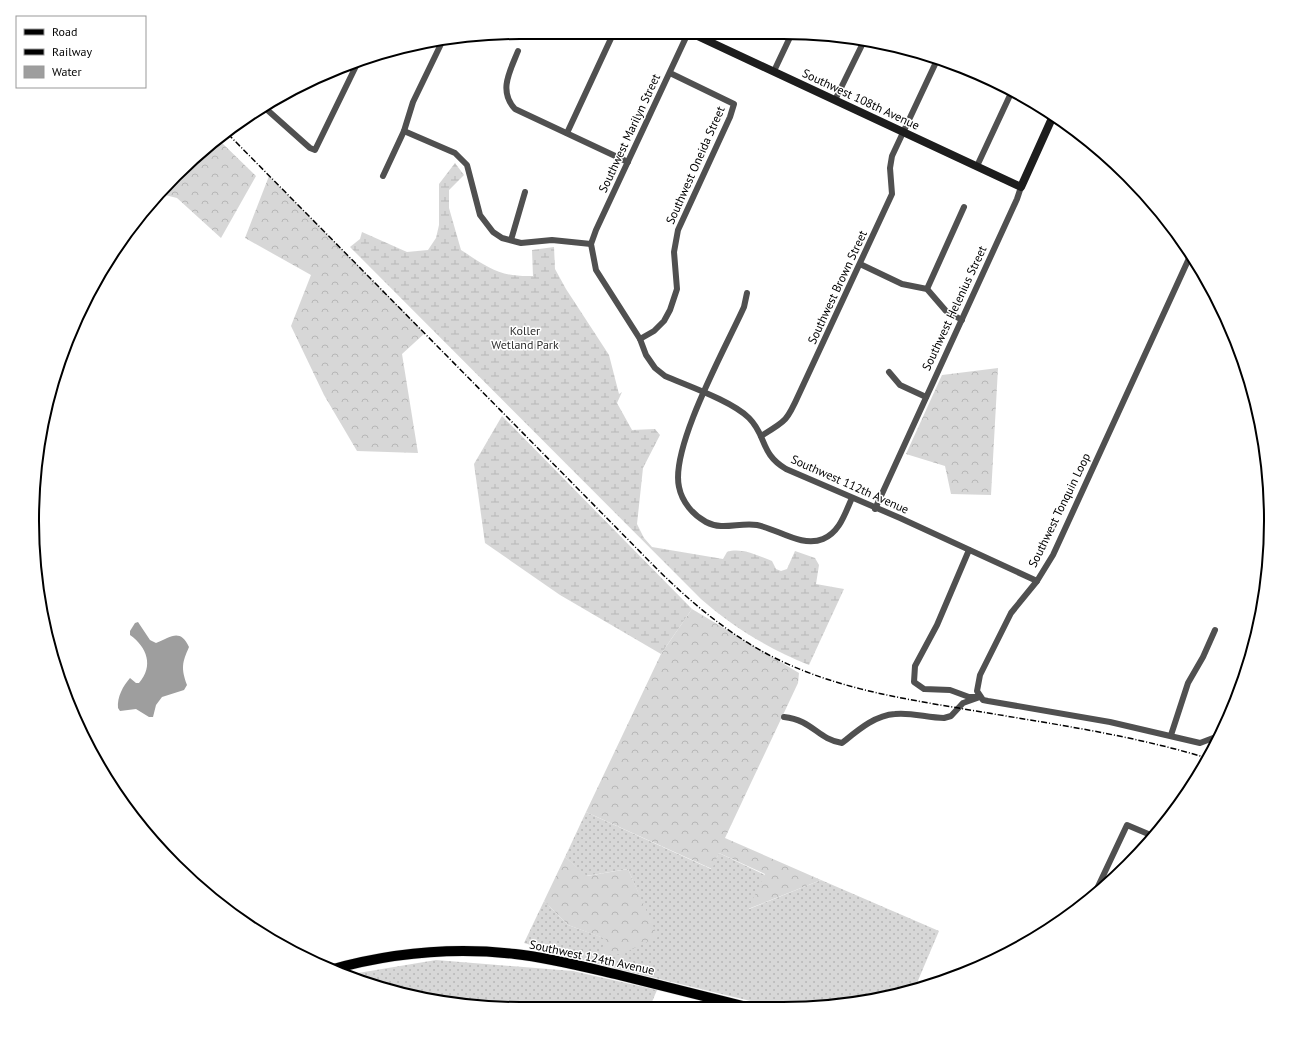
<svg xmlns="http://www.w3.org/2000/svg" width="1303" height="1041" font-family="'PT Sans',sans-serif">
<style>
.grass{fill:url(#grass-dots)}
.forest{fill:url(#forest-crowns)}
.wetland{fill:url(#wetland-marsh)}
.water{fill:#9e9e9e}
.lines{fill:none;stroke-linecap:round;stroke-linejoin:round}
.primary-casing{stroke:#dbdbdb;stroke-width:11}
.street{stroke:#505050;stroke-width:6}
.secondary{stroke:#1d1d1d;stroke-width:8}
.primary{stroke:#000;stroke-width:10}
.rail{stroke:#000;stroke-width:1.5;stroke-dasharray:6 2 1 2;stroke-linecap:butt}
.labels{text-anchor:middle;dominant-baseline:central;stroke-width:3;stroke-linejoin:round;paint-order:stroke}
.street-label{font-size:12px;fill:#000;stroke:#fff}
.park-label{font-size:12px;fill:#2e2e2e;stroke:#fff}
.rim{fill:none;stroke:#000;stroke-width:2}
</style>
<defs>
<pattern id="grass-dots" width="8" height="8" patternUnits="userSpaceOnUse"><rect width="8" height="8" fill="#d7d7d7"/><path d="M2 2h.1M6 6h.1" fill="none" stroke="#b7b7b7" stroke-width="1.8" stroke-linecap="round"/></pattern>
<pattern id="forest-crowns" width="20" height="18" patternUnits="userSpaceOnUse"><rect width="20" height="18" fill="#d7d7d7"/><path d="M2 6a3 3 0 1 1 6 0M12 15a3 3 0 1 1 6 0" fill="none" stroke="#b7b7b7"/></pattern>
<pattern id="wetland-marsh" width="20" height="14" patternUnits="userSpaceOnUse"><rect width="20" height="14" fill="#d7d7d7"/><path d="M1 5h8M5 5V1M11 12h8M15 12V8" fill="none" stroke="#b7b7b7"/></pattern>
</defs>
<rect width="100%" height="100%" fill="#fff"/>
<g class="grass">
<path d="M 586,812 L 711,869 L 719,853 L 765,875 L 749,909 L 821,880 L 939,931 L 914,990 L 815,1008 L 779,1008 L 597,964 L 524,943 L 544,901 L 568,925 L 607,939 L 600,955 L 657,937 L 628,869 L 586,876 L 565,857 Z"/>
<path d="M 436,960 L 573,971 L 657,990 L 649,1009 L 520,1009 L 425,1000 L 346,975 Z"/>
</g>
<g class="forest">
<path d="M 220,141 L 256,176 L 221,238 L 177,198 L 161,194 L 175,175 Z"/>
<path d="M 269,176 L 425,333 L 402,354 L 418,453 L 357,451 L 324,395 L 291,326 L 311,275 L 245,238 Z"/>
<path d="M 998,368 L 991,495 L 951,494 L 945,466 L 906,454 L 942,375 Z"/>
<path d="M 692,609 L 799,673 L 798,683 L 725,838 L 821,880 L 748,909 L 765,874 L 719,853 L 712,869 L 586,812 L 661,654 Z"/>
<path d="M 565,857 L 587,876 L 628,869 L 658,937 L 622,954 L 599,955 L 606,939 L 568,925 L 544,901 Z"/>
</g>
<g class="wetland">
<path d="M 455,163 L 464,175 L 449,190 L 449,208 L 461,250 C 489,268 499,277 533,276 L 532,250 L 554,247 L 555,269 L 566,289 L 609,355 L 619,394 L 622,392 L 617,403 L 632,430 L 655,429 L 660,435 L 643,468 L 637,524 L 644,538 L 652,547 L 723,559 L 727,552 C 741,547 759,556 772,561 L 776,569 L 781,571 L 787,569 L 795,551 L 815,558 L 819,565 L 816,584 L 844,589 L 809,665 C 769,649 733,627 701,599 L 350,247 L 360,239 L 362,232 L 407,252 L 428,250 L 436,238 L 439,225 L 439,184 Z"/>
<path d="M 502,416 L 692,609 L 661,654 L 560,595 L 485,543 L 474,464 Z"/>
</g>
<path class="water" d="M 138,622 L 150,640 L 156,643 C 171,637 180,628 189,647 C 182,663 181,668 187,685 L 184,690 L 162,697 L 156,705 L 153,717 L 149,717 L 136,709 L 120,711 L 118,708 C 117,697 123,686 130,678 L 136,683 L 139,683 C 154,666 147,647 130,635 L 130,631 L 135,623 Z"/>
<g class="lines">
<defs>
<path id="primary" d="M 330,970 C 390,953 453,947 515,954 C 551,958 585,967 619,975 C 663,986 707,997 751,1008"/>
</defs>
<use href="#primary" class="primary-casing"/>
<g class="street">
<path d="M 688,33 L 596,230 L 591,244 L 596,270 L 640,339 L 646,355 L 655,368 L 665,376 C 688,386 732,401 749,418 C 767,436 760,454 786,469 L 900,518 L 1037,581"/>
<path d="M 518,51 C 510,71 498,91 515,109 L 628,162"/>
<path d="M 774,71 L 792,33"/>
<path d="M 835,100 L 863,43"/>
<path d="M 264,107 L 310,148 L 315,150 L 357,64"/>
<path d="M 404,131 L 455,153 L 467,165 L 480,215 L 493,232 L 502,238 L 521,243 L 552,240 L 591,244"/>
<path d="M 567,133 L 614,32"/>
<path d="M 977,166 L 1012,91"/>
<path d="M 383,176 L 404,131 L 413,102 L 442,42"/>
<path d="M 511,240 L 525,192"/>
<path d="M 1191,254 L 1053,555 L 1037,581 L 1011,613 L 980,675 L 977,691 L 983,700 L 988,701 L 1110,722 L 1200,743 L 1221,735"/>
<path d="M 860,264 L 902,284 L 927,289 L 946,311 L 962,320"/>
<path d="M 927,289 L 964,207"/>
<path d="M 747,293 L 744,307 C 726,347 670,447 679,487 C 682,502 693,515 706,522 C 723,531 739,522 757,525 C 778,529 802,548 823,539 C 840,532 845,513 852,498"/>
<path d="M 640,339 L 654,331 L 664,321 L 670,310 L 677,289 L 674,252 L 678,230 L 730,117 L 734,104 L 670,73"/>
<path d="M 889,372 L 900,385 L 926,397"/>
<path d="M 761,436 C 786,421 787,421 799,394 L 892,194 L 890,168 L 892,156 L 938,58"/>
<path d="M 875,509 L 1017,199 L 1021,187"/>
<path d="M 969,550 L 937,625 L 915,666 L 914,682 L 924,689 L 950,690 L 969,697 L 976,697"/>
<path d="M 784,717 C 813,720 817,739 842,743 C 857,731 875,715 895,714 C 911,712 928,718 944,718 L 951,716 L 963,703 L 980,697"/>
<path d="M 1171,735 L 1188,683 L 1203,657 L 1215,630"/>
<path d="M 1094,895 L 1127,825 L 1153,836"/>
</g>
<path class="secondary" d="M 691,33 L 1021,187 L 1053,116"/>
<use href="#primary" class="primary"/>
<path class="rail" d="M 228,134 L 659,571 C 694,605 731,636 775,658 C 835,688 899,698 964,709 C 1046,723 1128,734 1207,758"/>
</g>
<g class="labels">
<g class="street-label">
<text transform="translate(861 99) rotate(25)">Southwest 108th Avenue</text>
<text transform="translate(629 133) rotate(-65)">Southwest Marilyn Street</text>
<text transform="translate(695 165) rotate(-66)">Southwest Oneida Street</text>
<text transform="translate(837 287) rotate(-65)">Southwest Brown Street</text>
<text transform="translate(954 308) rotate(-65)">Southwest Helenius Street</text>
<text transform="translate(850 484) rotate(24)">Southwest 112th Avenue</text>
<text transform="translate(1059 510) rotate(-64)">Southwest Tonquin Loop</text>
<text transform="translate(592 957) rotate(12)">Southwest 124th Avenue</text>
</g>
<g class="park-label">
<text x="525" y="330">Koller<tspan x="525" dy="14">Wetland Park</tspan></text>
</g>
</g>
<path d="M0 0H1303V1041H0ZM520 39H783A481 481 0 0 1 1264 520V521A481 481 0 0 1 783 1002H520A481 481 0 0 1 39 521V520A481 481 0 0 1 520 39Z" fill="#fff" fill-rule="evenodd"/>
<path class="rim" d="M520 39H783A481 481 0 0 1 1264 520V521A481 481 0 0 1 783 1002H520A481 481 0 0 1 39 521V520A481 481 0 0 1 520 39Z"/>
<rect x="16" y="16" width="130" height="72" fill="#ffffff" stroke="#999999"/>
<rect x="24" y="29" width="20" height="6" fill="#000000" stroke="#999999"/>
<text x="52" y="36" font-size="12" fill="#000000">Road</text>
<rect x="24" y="49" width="20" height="6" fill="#000000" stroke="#999999"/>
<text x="52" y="56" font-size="12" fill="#000000">Railway</text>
<rect x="24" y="66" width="20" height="12" fill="#9e9e9e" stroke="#999999"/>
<text x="52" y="76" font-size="12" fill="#000000">Water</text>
</svg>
